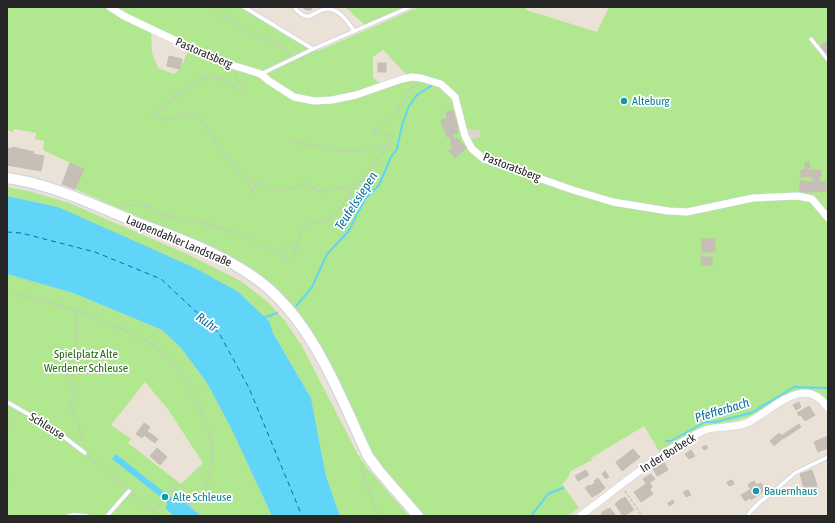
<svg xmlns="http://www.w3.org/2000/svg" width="835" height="523" font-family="'Asap Condensed',sans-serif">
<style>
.green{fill:#b0e78f;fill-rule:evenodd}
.plaza{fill:#dbd5ce}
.water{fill:#61d5f7}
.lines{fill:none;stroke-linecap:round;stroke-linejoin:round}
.stream{stroke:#61d5f7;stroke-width:2}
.ferry{stroke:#04709f;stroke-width:1;stroke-dasharray:5 4;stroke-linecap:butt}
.building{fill:#c6bfb7;stroke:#c6beb1}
.lane-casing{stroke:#ccd1e2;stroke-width:5}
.street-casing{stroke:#ccd1e2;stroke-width:8}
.secondary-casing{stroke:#ccd1e2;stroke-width:12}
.path{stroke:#c7c7c7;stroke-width:1.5;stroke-dasharray:3 2;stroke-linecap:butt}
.lane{stroke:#fff;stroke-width:3.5}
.street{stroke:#fff;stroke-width:7}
.secondary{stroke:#fff;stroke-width:10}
.culture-dot{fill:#0f9aa8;stroke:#fff;stroke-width:1.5}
.labels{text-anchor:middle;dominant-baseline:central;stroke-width:3.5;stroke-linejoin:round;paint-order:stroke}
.street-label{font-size:12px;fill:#272727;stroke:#fff}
.culture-label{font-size:12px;fill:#0d838f;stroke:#fff;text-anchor:start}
.park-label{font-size:12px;fill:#296814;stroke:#fff}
.water-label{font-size:13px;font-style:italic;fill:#04709f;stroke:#fff}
</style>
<rect width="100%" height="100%" fill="#ebe2d7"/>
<g class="green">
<path d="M 7,7 L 242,7 L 318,51 L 419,7 L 526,7 L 526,10 L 597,32 L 609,7 L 828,7 L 828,404 C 804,370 773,406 748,417 C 735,422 719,422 706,427 C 689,432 674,442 659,451 L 644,426 L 591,458 L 592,460 L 571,471 L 567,479 L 562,484 L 579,508 L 568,516 L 424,516 L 383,470 L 371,452 L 282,295 L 218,252 L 75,189 L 83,169 L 43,150 L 44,141 L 35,139 L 36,133 L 14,129 L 13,132 L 7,130 ZM 151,27 L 191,45 L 180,69 L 174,74 L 158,68 L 152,53 ZM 383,50 L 407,75 L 385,87 L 373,78 L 373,57 Z"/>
<path d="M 345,7 L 404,7 L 365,25 Z"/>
<path d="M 7,187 L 29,191 L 69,203 L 185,253 L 241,281 L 268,302 L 285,321 L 302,346 L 358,455 L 369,470 L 409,516 L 340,516 L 326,476 L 311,398 L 273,333 L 269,321 L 237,291 L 58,207 L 7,196 Z"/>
<path d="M 7,274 L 73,293 L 162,330 L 181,348 L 207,383 L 231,428 L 272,516 L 202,516 L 176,494 L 171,497 L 113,459 L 167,502 L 167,505 L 165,508 L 174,516 L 7,516 ZM 145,382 L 167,408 L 203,463 L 181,484 L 128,443 L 131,439 L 111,425 Z"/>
</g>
<path class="plaza" d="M 467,129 L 479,130 L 481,137 L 470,140 Z"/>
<g class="water">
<path d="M 7,196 L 58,207 L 195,268 L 237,291 L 269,321 L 273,333 L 311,398 L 326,476 L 340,516 L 272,516 L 231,428 L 207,383 L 181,348 L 162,330 L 73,293 L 7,274 Z"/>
<path d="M 116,454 L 170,497 L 174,496 L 176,494 L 202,516 L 174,516 L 165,508 L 167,505 L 167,502 L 112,459 Z"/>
</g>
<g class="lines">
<g class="stream">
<path d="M 296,306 L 312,287 L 327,254 L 348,232 L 365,199 L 379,185 L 391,157 L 397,149 L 402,125 L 409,106 L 417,95 L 434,84"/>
<path d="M 263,318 L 277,313"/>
<path d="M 666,441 L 671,441 L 705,422 L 715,422 L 751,413 L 794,387 L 826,388 L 828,390"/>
<path d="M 531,516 L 548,494 L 563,488"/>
</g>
<path class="ferry" d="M 7,232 L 21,233 L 95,252 L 161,279 L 219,333 L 249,388 L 302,516"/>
</g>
<g class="building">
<path d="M 302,7 L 312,7 L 312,8 L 311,10 L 306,10 Z"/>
<path d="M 828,40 L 828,56 L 820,47 Z"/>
<path d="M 169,56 L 182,59 L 180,69 L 167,66 Z"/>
<rect x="378" y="63" width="8" height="9"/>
<path d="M 453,111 L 455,120 L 448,122 L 446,112 Z"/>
<path d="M 447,119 L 448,122 L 456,120 L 458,133 L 453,134 L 453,136 L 455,140 L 457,138 L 466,148 L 455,158 L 449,151 L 453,147 L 450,143 L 452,142 L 450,137 L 447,137 L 446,131 L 444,131 L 443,125 L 442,126 L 441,120 Z"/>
<path d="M 12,147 L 34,152 L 33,154 L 44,156 L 41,171 L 7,165 L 7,148 L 12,149 Z"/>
<path d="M 809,162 L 810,168 L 805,169 L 805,163 Z"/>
<path d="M 70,163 L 84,169 L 75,189 L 62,184 Z"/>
<path d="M 801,170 L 812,170 L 812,176 L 801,177 Z"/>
<path d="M 812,170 L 819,170 L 821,171 L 821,176 L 819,176 L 819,182 L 826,181 L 826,191 L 813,192 L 812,182 L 814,182 L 814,179 L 812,179 Z"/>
<path d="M 800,181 L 805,181 L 804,182 L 804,192 L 800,192 Z"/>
<path d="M 804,182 L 812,182 L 813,192 L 804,192 Z"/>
<rect x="702" y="239" width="13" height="13"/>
<path d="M 701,257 L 712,257 L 712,265 L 702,265 Z"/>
<path d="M 799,402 L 801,407 L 796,410 L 793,405 Z"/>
<path d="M 809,406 L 815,415 L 805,421 L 801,415 L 799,416 L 797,413 Z"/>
<path d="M 144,423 L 150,427 L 147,431 L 158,439 L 155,443 L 144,435 L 142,438 L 136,434 Z"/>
<path d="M 799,424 L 801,427 L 792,433 L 790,430 Z"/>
<path d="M 790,430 L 792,433 L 783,439 L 781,436 Z"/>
<path d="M 779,433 L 783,438 L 774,446 L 770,441 Z"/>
<path d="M 828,436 L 828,448 L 818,452 L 814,442 Z"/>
<path d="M 706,445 L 708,448 L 704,450 L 702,447 Z"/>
<path d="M 157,448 L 167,457 L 160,465 L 150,456 Z"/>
<path d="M 633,449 L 640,457 L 631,464 L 624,456 Z"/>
<path d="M 691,450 L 695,456 L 689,459 L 685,454 Z"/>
<path d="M 624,456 L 631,464 L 622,471 L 616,462 Z"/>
<path d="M 664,462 L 668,470 L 657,476 L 653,468 Z"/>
<path d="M 586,470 L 589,475 L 578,481 L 575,476 Z"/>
<path d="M 812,470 L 816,482 L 803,485 L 800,474 Z"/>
<path d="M 605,471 L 609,477 L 606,479 L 602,474 Z"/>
<path d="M 651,474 L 655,479 L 649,483 L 646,477 Z"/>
<path d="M 646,477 L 652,487 L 650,489 L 643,479 Z"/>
<path d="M 598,478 L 605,488 L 599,493 L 592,485 L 595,482 L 594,481 Z"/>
<path d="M 732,480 L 734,484 L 729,486 L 727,482 Z"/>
<path d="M 754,481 L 757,485 L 761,483 L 765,490 L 751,500 L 750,498 L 745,501 L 741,495 L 751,489 L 748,485 L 751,482 L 751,483 Z"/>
<path d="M 816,482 L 818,493 L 807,496 L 803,485 Z"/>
<path d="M 646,484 L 653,494 L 641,502 L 634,492 Z"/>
<path d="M 589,485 L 590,486 L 592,485 L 599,493 L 592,497 L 585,488 Z"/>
<path d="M 688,490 L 691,495 L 686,497 L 683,492 Z"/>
<path d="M 625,497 L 634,510 L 623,516 L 615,504 L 622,498 L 623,499 Z"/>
<path d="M 673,500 L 674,503 L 669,506 L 668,503 Z"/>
<path d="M 610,508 L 616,516 L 599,516 L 602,514 L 602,512 Z"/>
</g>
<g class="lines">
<defs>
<g id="lane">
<path d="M 244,7 L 313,49"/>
<path d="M 294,7 C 311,28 314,7 329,9 C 340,10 349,23 354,31"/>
<path d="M 811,39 L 828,60"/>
<path d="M 261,74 L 313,49 L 410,7"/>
<path d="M 7,402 L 51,427 L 85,453"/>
<path d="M 68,516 L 74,515 L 87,516"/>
<path d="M 107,516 L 129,491"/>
<path d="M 748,516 L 750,512 L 760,502 L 773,492 L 795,473 L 828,457"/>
</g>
<g id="street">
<path d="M 110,7 L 124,16 L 206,55 L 235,66 L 261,74 L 269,81 L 294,97 L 314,101 L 332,100 L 356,95 L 402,79 L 412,77 L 421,78 L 441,84 L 455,97 L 465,136 L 472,149 L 484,159 L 573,190 L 613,202 L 668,211 L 687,212 L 753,198 L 798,196 L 812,199 L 828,218"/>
<path d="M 580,516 C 604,498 628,479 653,461 C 669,450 687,438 705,430 C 719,425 734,429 747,423 C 772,411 804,372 828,408"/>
</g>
<path id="secondary" d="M 7,178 C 51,184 92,204 133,221 C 166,234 202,246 233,264 C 251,274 269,287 283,303 C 320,342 345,407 368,456 L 379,471 L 418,516"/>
</defs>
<use href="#lane" class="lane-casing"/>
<use href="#street" class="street-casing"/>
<use href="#secondary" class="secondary-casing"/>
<g class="path">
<path d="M 211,7 L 240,27 L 286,49 L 289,54"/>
<path d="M 235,74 L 239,83 L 245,89 L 243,92"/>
<path d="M 243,92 C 236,88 224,79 216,78 C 197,73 168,105 152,114 L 163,120 L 173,119 L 182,114 L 196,114 L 211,134 L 227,159 L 241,175 L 272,190 L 287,190 L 300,185 L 305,184 L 321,192 L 329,191 L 357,184"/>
<path d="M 290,142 L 321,146 L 339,151 L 359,151 L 376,146 L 389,146"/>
<path d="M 250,196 L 256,182"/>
<path d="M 119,206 L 132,205 L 150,207 L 164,215 L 211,225 L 245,237 L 285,257 L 290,257 L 295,252 L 302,232 L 305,227 L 310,224 L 325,221 L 339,212 L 349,194 L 363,179 L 374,162 L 389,146 L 394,136 L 392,134 L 374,134 L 373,132 L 397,111 L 410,89 L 418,85"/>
<path d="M 286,247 L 297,247"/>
<path d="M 7,292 C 48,301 81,311 120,328 C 134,335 150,341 162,352 C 179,368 191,389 201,410 C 217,444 216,469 198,502"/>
<path d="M 76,310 C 78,324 76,355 71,368 C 70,371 68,373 67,376 C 68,383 71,382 74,387 C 77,392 72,401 70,406 L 79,424 L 81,443"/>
<path d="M 7,430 L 13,419"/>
<path d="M 88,456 L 125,487"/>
<path d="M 362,463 L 361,467 L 378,516"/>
<path d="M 7,477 L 15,481"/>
<path d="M 625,491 L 642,516"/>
<path d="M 132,494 L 159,516"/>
<path d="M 179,497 L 201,516"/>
<path d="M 188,504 L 193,498"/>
<path d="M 154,511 L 169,492 L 179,486"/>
</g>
<use href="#lane" class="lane"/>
<use href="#street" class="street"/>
<use href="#secondary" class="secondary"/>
</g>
<g class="culture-dot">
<circle cx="624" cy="101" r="4"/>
<circle cx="756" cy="491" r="4"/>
<circle cx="165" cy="497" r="4"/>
</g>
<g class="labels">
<g class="street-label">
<text transform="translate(204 53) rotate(23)">Pastoratsberg</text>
<text transform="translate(512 167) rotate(21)">Pastoratsberg</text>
<text transform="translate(179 241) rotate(23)">Laupendahler Landstraße</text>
<text transform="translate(47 426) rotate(32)">Schleuse</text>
<text transform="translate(668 453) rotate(-32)">In der Borbeck</text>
</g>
<g class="culture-label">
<text x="632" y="101">Alteburg</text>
<text x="764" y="491">Bauernhaus</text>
<text x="173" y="497">Alte Schleuse</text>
</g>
<g class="park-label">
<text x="86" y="354">Spielplatz Alte<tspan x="86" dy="14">Werdener Schleuse</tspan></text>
</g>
<g class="water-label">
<text transform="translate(356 201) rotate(-57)">Teufelssiepen</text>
<text transform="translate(207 322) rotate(36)">Ruhr</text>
<text transform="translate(722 410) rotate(-17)">Pfefferbach</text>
</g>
</g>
<rect width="835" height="523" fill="none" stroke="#272727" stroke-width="16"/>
</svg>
